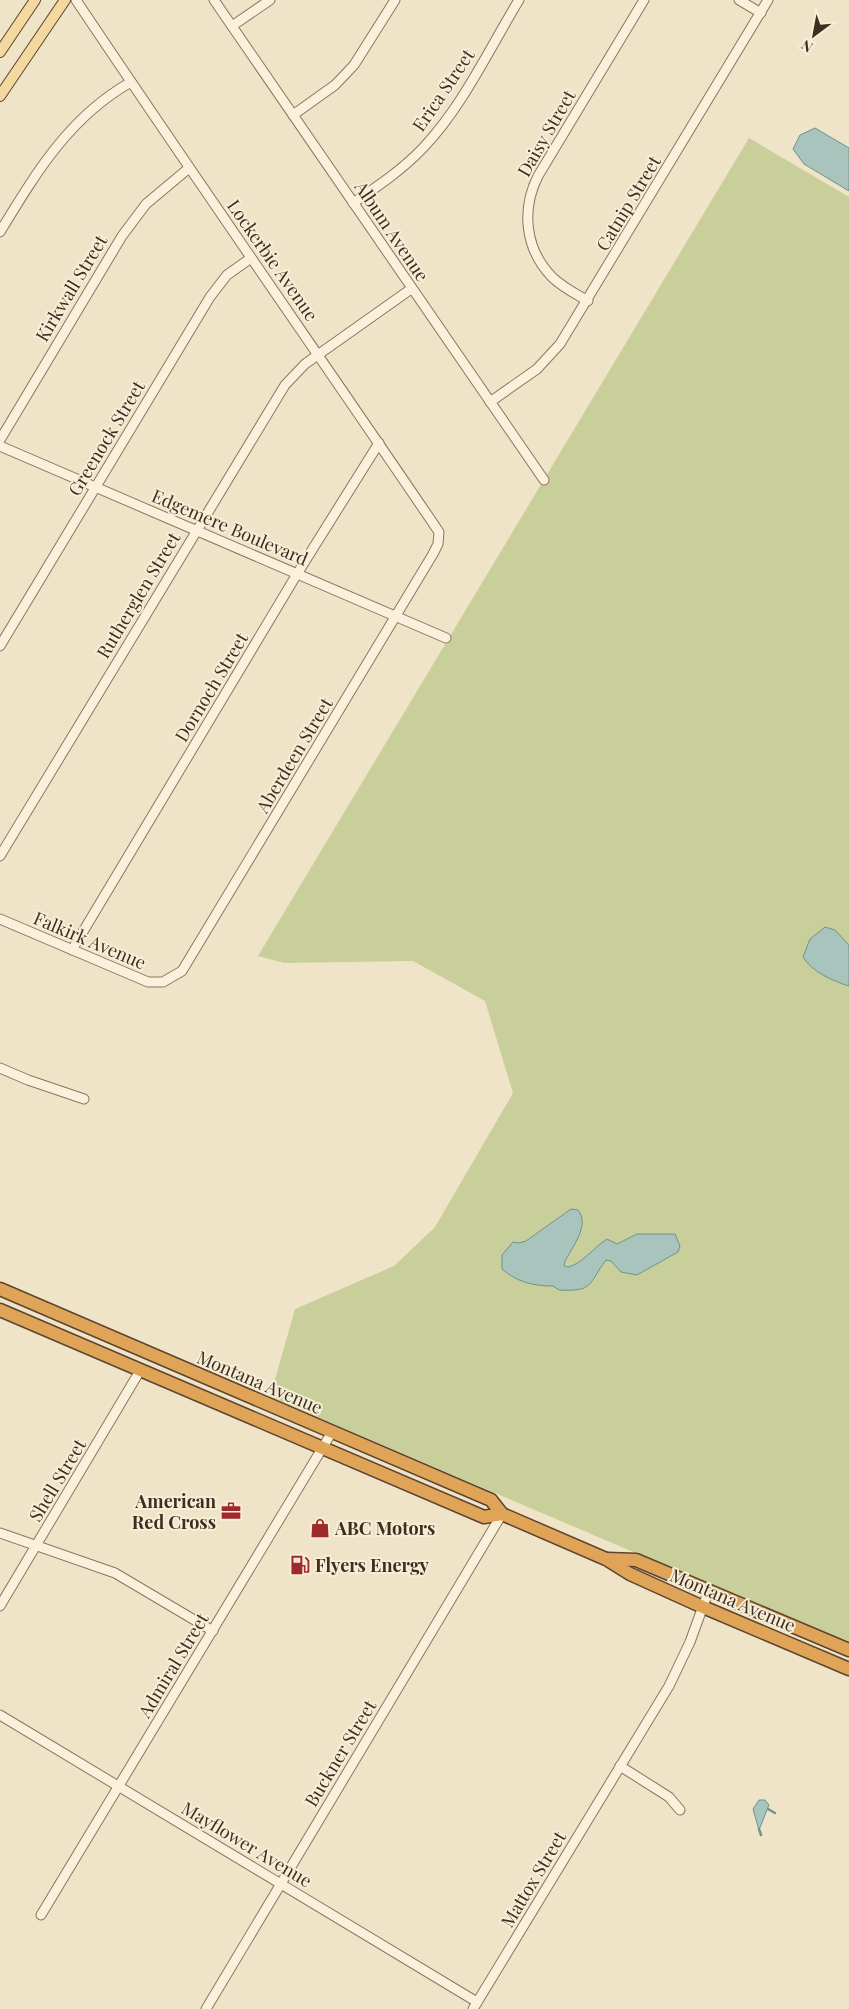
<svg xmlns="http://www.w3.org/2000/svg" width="849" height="2009" font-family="'Playfair Display',serif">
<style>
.green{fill:#c9cf9b}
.water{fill:#a9c4bc;stroke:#6f938a}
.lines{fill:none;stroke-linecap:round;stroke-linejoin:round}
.stream{stroke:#6f938a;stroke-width:2.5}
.minor-casing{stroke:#8d765c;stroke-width:11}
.major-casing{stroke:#5b4430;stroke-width:12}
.highway-casing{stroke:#5b4430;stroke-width:15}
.minor{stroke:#faf1dc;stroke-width:9}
.major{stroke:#f3d9a0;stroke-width:10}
.highway{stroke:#e0a458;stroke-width:12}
.labels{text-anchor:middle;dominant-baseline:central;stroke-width:4;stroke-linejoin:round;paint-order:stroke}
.street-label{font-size:18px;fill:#3d2e20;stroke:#f7eed8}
.poi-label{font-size:18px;font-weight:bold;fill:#3d2e20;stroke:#f7eed8;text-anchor:start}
</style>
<rect width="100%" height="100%" fill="#f0e4c8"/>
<path class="green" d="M 749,138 L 849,197 L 849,1644 L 270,1397 L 295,1309 L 394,1266 L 435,1227 L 513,1093 L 485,1001 L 413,961 L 284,963 L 258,956 Z"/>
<g class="water">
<path d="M 815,128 L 849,148 L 849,191 L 804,164 L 793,149 L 800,135 Z"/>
<path d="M 825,927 L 835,930 L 849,945 L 849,986 C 833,981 812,972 803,957 L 810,939 Z"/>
<path d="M 571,1209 L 578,1210 C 590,1225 573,1246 565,1261 L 564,1266 L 568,1267 C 582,1264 593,1248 607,1239 L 617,1244 L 637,1234 L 675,1234 L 680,1246 L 678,1252 L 637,1275 L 621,1272 L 611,1261 L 606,1260 C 588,1284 594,1292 559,1290 L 553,1286 C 533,1286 517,1282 502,1269 L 502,1255 L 513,1242 L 519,1243 L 526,1241 Z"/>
<path d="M 759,1800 L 765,1800 L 769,1805 L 759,1830 L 753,1809 Z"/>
</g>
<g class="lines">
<g class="stream">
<path d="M 768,1809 L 775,1813"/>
<path d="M 759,1829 L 761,1835"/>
</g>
<defs>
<g id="minor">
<path d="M 214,0 L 544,480"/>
<path d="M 739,0 L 761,13"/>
<path d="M 232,26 L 270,0"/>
<path d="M 293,115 L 335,85 L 354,65 L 395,0"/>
<path d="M 353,203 C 378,186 402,170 423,148 C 463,106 489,49 519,0"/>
<path d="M 0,232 C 36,173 69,117 131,82"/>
<path d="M 588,301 C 576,294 562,287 552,277 C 525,249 521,210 538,176 L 644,0"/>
<path d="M 490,402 L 537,369 L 560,344 L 768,0"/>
<path d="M 0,440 L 122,236 L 146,204 L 189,168"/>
<path d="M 0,446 L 446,638"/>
<path d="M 0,646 L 210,297 L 227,275 L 251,258"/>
<path d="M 0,856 L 285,385 L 305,364 L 411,289"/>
<path d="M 0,919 L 148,982 L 163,982 L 182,971 L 433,554 L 438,544 L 439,532 C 318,354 195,178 76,0"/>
<path d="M 72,950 L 297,574 L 379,443"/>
<path d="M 0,1068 L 28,1080 L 84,1099"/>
<path d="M 0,1533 L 115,1573 L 213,1631"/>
<path d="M 0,1606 L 141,1369"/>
<path d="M 0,1715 L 477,2002"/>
<path d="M 620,1766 L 669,1797 L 680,1810"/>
<path d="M 41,1915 L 332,1432"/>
<path d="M 206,2009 L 502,1514"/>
<path d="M 473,2009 L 669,1686 L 690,1642 L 706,1598"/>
</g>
<g id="major">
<path d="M 0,52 L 35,0"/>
<path d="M 0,96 L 65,0"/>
</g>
<g id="highway">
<path d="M 0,1289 L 491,1500 L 502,1514 L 606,1559 L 630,1574 L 703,1607 L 849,1669"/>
<path d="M 0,1310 L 484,1517 L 502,1514"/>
<path d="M 607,1559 L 636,1560 L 849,1650"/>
</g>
</defs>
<use href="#minor" class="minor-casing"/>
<use href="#major" class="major-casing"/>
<use href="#highway" class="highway-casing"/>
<use href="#minor" class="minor"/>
<use href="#major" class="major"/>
<use href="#highway" class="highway"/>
</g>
<defs>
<symbol id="office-bare" viewBox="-9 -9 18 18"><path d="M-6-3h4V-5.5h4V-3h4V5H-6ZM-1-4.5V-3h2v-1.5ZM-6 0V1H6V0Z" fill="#9e2a2b" stroke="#f7eed8" stroke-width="2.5" paint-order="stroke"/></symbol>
<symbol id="shop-bare" viewBox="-9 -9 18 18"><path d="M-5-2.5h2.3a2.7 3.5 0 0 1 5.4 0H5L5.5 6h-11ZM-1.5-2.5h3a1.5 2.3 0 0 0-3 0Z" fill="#9e2a2b" stroke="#f7eed8" stroke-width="2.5" paint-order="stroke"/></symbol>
<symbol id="fuel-bare" viewBox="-9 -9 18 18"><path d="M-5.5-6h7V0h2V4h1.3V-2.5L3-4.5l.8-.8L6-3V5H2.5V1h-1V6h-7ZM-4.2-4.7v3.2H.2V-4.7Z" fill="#9e2a2b" stroke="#f7eed8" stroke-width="2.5" paint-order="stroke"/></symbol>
</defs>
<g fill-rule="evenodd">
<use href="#office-bare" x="217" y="1497" width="28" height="28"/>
<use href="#shop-bare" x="306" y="1514" width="28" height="28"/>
<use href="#fuel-bare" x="286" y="1551" width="28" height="28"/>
</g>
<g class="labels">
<g class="street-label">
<text transform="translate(443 90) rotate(-56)">Erica Street</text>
<text transform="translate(546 133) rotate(-60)">Daisy Street</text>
<text transform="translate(628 203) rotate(-59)">Catnip Street</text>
<text transform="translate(392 231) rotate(56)">Album Avenue</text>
<text transform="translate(273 260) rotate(55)">Lockerbie Avenue</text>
<text transform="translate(71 288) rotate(-59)">Kirkwall Street</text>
<text transform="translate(106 438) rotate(-59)">Greenock Street</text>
<text transform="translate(230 527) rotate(23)">Edgemere Boulevard</text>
<text transform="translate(138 595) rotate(-59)">Rutherglen Street</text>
<text transform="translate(211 687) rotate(-59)">Dornoch Street</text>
<text transform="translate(294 755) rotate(-59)">Aberdeen Street</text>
<text transform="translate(90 940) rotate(23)">Falkirk Avenue</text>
<text transform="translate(260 1382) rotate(23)">Montana Avenue</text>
<text transform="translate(57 1480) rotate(-59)">Shell Street</text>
<text transform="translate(733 1600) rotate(23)">Montana Avenue</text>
<text transform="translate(173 1665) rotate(-59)">Admiral Street</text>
<text transform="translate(340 1753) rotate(-59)">Buckner Street</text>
<text transform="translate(247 1844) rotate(31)">Mayflower Avenue</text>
<text transform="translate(533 1879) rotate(-59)">Mattox Street</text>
</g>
<g class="poi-label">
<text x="216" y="1501" text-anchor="end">American<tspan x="216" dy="21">Red Cross</tspan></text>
<text x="335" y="1528">ABC Motors</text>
<text x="315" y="1565">Flyers Energy</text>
</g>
</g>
<g transform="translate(814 35) rotate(212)" stroke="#f7eed8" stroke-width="4" paint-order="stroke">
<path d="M0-4L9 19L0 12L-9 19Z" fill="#3d2e20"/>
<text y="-8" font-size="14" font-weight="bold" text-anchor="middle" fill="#3d2e20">N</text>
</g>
</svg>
